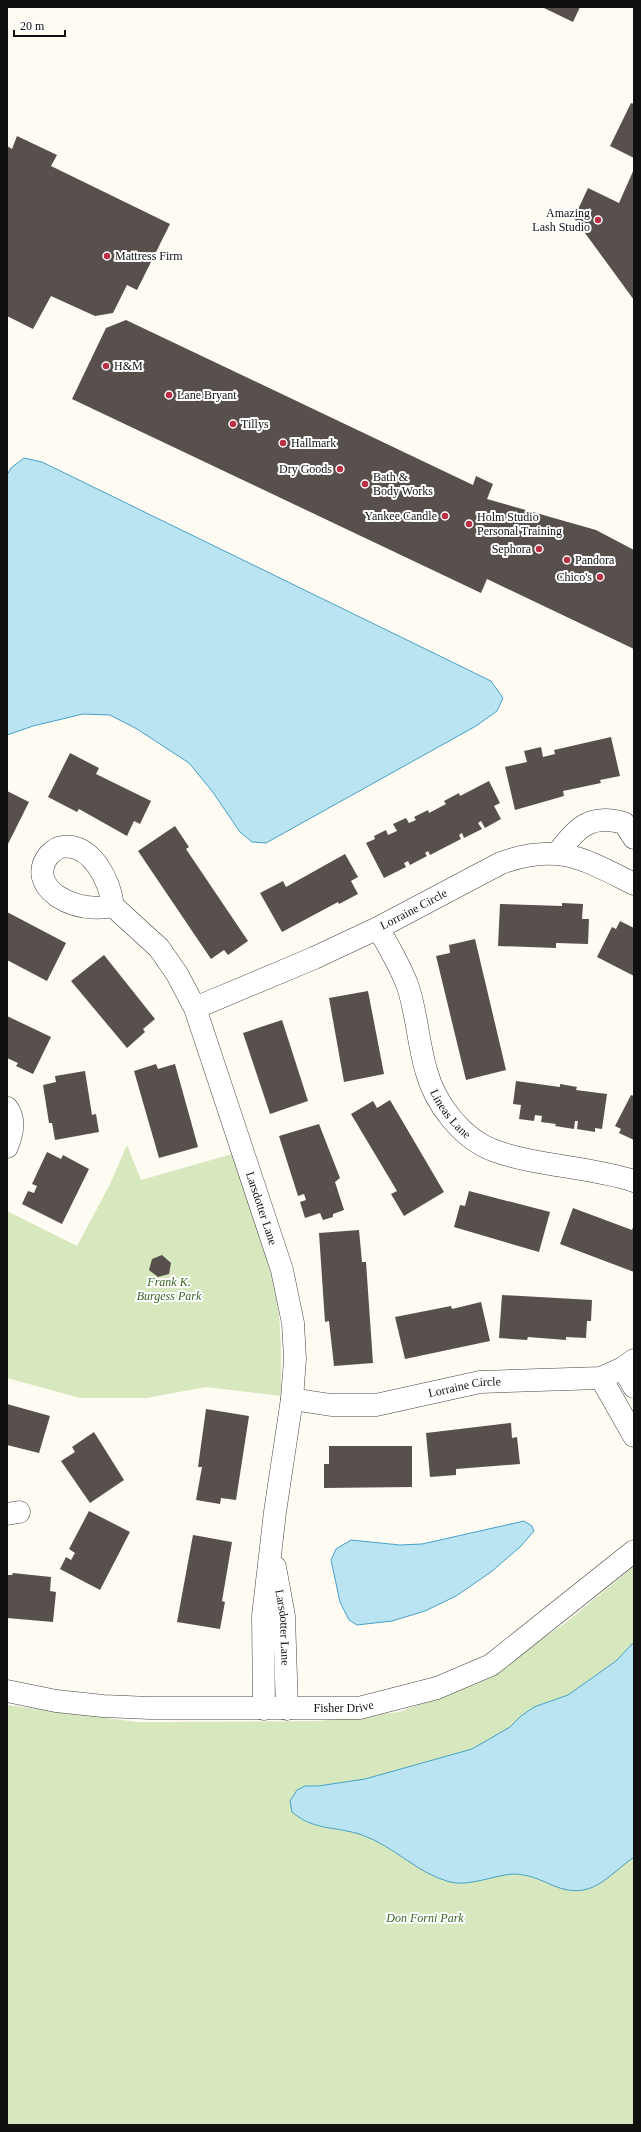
<svg xmlns="http://www.w3.org/2000/svg" width="641" height="2132" font-family="Georgia,serif">
<style>
.green{fill:#d8e8be}
.water{fill:#bbe4f3;stroke:#46a1c6}
.building{fill:#58504d}
.lines{fill:none;stroke-linecap:round;stroke-linejoin:round}
.minor-casing{stroke:#434343;stroke-width:23}
.minor{stroke:#fff;stroke-width:22}
.poi-dot{fill:#b92f45;stroke:#fff;stroke-width:1.5}
.labels{text-anchor:middle;dominant-baseline:central;stroke-width:4;stroke-linejoin:round;paint-order:stroke}
.poi-label{font-size:12px;fill:#101010;stroke:#fff;text-anchor:start}
.street-label{font-size:12px;fill:#101010;stroke:#fff}
.park-label{font-size:12px;font-style:italic;fill:#386523;stroke:#fff}
</style>
<rect width="100%" height="100%" fill="#fefbf3"/>
<g class="green">
<path d="M 127,1145 L 141,1180 L 232,1154 C 248,1202 269,1251 277,1301 C 282,1332 281,1364 281,1396 L 206,1387 L 147,1398 L 80,1398 L 7,1378 L 7,1211 L 77,1246 L 110,1184 Z"/>
<path d="M 634,1566 L 634,2125 L 7,2125 L 7,1705 L 138,1722 L 158,1722 L 318,1721 L 399,1712 L 478,1683 L 568,1621 Z"/>
</g>
<g class="water">
<path d="M 24,458 L 42,462 L 491,681 L 503,698 L 497,711 L 476,726 L 266,843 L 252,842 L 240,832 L 212,791 L 189,763 L 137,729 L 110,715 L 83,714 L 33,726 L 7,735 L 7,475 L 11,468 Z"/>
<path d="M 524,1521 L 532,1526 L 534,1531 L 520,1547 L 491,1572 L 456,1596 L 425,1611 L 392,1621 L 357,1625 L 349,1620 L 340,1602 L 331,1560 L 336,1549 L 351,1540 L 400,1545 L 422,1544 Z"/>
<path d="M 634,1642 L 634,1857 C 606,1877 592,1901 554,1886 C 541,1880 528,1874 513,1874 C 495,1875 468,1887 450,1882 C 418,1874 394,1846 362,1835 C 336,1826 314,1831 292,1812 L 290,1801 L 297,1790 L 305,1786 L 318,1786 L 365,1779 L 472,1749 L 510,1727 L 521,1716 L 534,1707 L 568,1695 L 616,1661 Z"/>
</g>
<g class="building">
<path d="M 542,7 L 580,7 L 573,22 Z"/>
<path d="M 631,103 L 634,104 L 634,158 L 610,146 Z"/>
<path d="M 17,136 L 57,155 L 51,166 L 170,224 L 137,290 L 127,285 L 113,313 L 95,316 L 51,296 L 33,329 L 7,316 L 7,146 L 12,149 Z"/>
<path d="M 634,169 L 634,300 L 574,218 L 588,188 L 619,203 Z"/>
<path d="M 126,320 L 473,485 L 476,476 L 493,484 L 487,499 L 596,530 L 634,550 L 634,649 L 487,579 L 481,593 L 72,399 L 106,328 Z"/>
<path d="M 611,737 L 620,776 L 600,780 L 601,783 L 563,791 L 564,796 L 515,810 L 505,767 L 527,762 L 524,751 L 541,747 L 543,757 L 555,754 L 554,750 Z"/>
<path d="M 70,753 L 99,768 L 96,774 L 151,801 L 140,824 L 134,821 L 127,836 L 79,809 L 77,812 L 48,797 Z"/>
<path d="M 489,781 L 500,803 L 494,806 L 501,819 L 485,828 L 481,821 L 478,823 L 482,829 L 464,838 L 462,833 L 459,835 L 461,839 L 430,855 L 428,851 L 425,853 L 427,856 L 410,865 L 408,861 L 404,863 L 406,867 L 384,878 L 366,843 L 375,839 L 374,836 L 386,830 L 388,835 L 397,831 L 393,824 L 406,818 L 409,823 L 416,820 L 414,817 L 428,810 L 429,813 L 446,804 L 444,801 L 459,793 L 460,796 Z"/>
<path d="M 7,791 L 29,802 L 7,846 Z"/>
<path d="M 175,826 L 189,847 L 186,849 L 248,941 L 228,955 L 224,950 L 211,959 L 138,851 Z"/>
<path d="M 345,854 L 358,877 L 351,881 L 358,894 L 339,904 L 338,902 L 282,932 L 260,893 L 283,881 L 286,887 Z"/>
<path d="M 562,903 L 583,904 L 582,919 L 589,919 L 588,944 L 556,943 L 556,948 L 498,946 L 500,904 L 562,906 Z"/>
<path d="M 7,912 L 66,943 L 47,981 L 7,960 Z"/>
<path d="M 620,921 L 634,928 L 634,976 L 597,957 L 612,927 L 616,929 Z"/>
<path d="M 475,939 L 506,1070 L 466,1080 L 436,956 L 450,953 L 449,945 Z"/>
<path d="M 104,955 L 155,1019 L 143,1029 L 145,1032 L 127,1048 L 71,981 Z"/>
<path d="M 368,991 L 384,1074 L 344,1082 L 329,998 Z"/>
<path d="M 7,1016 L 51,1037 L 33,1074 L 16,1066 L 18,1063 L 7,1058 Z"/>
<path d="M 282,1020 L 308,1101 L 270,1114 L 243,1033 Z"/>
<path d="M 156,1064 L 158,1069 L 175,1064 L 198,1147 L 159,1158 L 134,1071 Z"/>
<path d="M 85,1071 L 92,1115 L 96,1114 L 99,1132 L 55,1140 L 52,1123 L 49,1123 L 43,1085 L 56,1082 L 55,1076 Z"/>
<path d="M 516,1081 L 560,1087 L 560,1084 L 577,1087 L 576,1090 L 607,1094 L 602,1129 L 595,1128 L 595,1132 L 577,1129 L 578,1121 L 575,1121 L 574,1129 L 555,1126 L 556,1124 L 541,1122 L 542,1116 L 535,1115 L 534,1121 L 519,1119 L 521,1105 L 513,1104 Z"/>
<path d="M 631,1095 L 634,1096 L 634,1140 L 619,1133 L 621,1129 L 615,1126 Z"/>
<path d="M 390,1100 L 444,1192 L 404,1216 L 391,1194 L 397,1191 L 351,1114 L 373,1101 L 377,1108 Z"/>
<path d="M 319,1124 L 340,1178 L 335,1182 L 344,1210 L 333,1214 L 333,1217 L 323,1220 L 320,1213 L 305,1218 L 300,1202 L 306,1200 L 304,1194 L 298,1196 L 279,1136 Z"/>
<path d="M 47,1152 L 61,1159 L 63,1155 L 89,1169 L 62,1224 L 22,1204 L 28,1191 L 34,1193 L 37,1186 L 32,1184 Z"/>
<path d="M 469,1191 L 550,1212 L 539,1252 L 454,1227 L 460,1205 L 465,1206 Z"/>
<path d="M 573,1208 L 632,1230 L 634,1225 L 634,1272 L 560,1244 Z"/>
<path d="M 359,1230 L 362,1262 L 366,1262 L 373,1363 L 334,1366 L 329,1321 L 325,1322 L 319,1233 Z"/>
<path d="M 162,1255 L 171,1263 L 169,1274 L 158,1277 L 149,1270 L 152,1259 Z"/>
<path d="M 502,1295 L 592,1300 L 591,1321 L 587,1321 L 586,1338 L 566,1337 L 566,1340 L 528,1337 L 527,1340 L 499,1338 Z"/>
<path d="M 481,1302 L 490,1341 L 405,1359 L 395,1317 L 451,1306 L 452,1309 Z"/>
<path d="M 7,1404 L 50,1416 L 39,1453 L 7,1445 Z"/>
<path d="M 206,1409 L 249,1416 L 236,1500 L 221,1498 L 220,1504 L 196,1500 L 202,1467 L 198,1467 Z"/>
<path d="M 511,1423 L 512,1438 L 517,1437 L 520,1464 L 456,1469 L 456,1475 L 430,1477 L 426,1433 Z"/>
<path d="M 94,1432 L 124,1480 L 90,1503 L 61,1461 L 75,1452 L 72,1447 Z"/>
<path d="M 329,1446 L 412,1446 L 412,1487 L 324,1488 L 324,1464 L 329,1464 Z"/>
<path d="M 89,1511 L 130,1532 L 100,1590 L 60,1569 L 66,1557 L 71,1560 L 75,1553 L 69,1549 Z"/>
<path d="M 193,1535 L 232,1542 L 222,1601 L 225,1602 L 220,1629 L 177,1622 Z"/>
<path d="M 13,1573 L 51,1577 L 50,1591 L 56,1592 L 53,1622 L 7,1618 L 7,1575 L 12,1575 Z"/>
</g>
<g class="lines">
<defs>
<g id="minor">
<path d="M 558,853 C 576,828 591,813 624,823 L 634,838"/>
<path id="s1" d="M 113,906 C 93,910 74,907 57,896 C 42,885 37,870 49,855 C 52,852 58,847 62,847 C 92,842 110,882 113,906 L 159,948 L 177,974 L 195,1008 L 282,1270 L 293,1323 L 295,1359 L 292,1399 L 275,1512 L 263,1616 L 264,1709"/>
<path id="s2" d="M 378,928 C 389,947 401,967 408,987 C 417,1014 418,1043 426,1070 C 435,1104 462,1139 495,1151 C 540,1167 588,1166 634,1181"/>
<path id="s3" d="M 195,1008 L 314,958 L 378,928 L 501,863 C 558,842 584,859 634,884"/>
<path d="M 7,1108 C 16,1120 12,1134 7,1147"/>
<path d="M 623,1368 L 634,1387"/>
<path d="M 601,1378 L 634,1436"/>
<path id="s4" d="M 292,1399 L 331,1405 L 376,1405 L 480,1382 L 601,1378 L 623,1368 L 634,1360"/>
<path d="M 7,1514 L 19,1512"/>
<path id="s5" d="M 275,1567 L 284,1616 L 287,1709"/>
<path id="s6" d="M 7,1691 L 56,1701 L 103,1706 L 150,1708 L 359,1708 L 437,1688 L 491,1665 L 634,1551"/>
</g>
</defs>
<use href="#minor" class="minor-casing"/>
<use href="#minor" class="minor"/>
</g>
<g class="poi-dot">
<circle cx="598" cy="220" r="4"/>
<circle cx="107" cy="256" r="4"/>
<circle cx="106" cy="366" r="4"/>
<circle cx="169" cy="395" r="4"/>
<circle cx="233" cy="424" r="4"/>
<circle cx="283" cy="443" r="4"/>
<circle cx="340" cy="469" r="4"/>
<circle cx="365" cy="484" r="4"/>
<circle cx="445" cy="516" r="4"/>
<circle cx="469" cy="524" r="4"/>
<circle cx="539" cy="549" r="4"/>
<circle cx="567" cy="560" r="4"/>
<circle cx="600" cy="577" r="4"/>
</g>
<g class="labels">
<g class="poi-label">
<text x="590" y="213" text-anchor="end">Amazing<tspan x="590" dy="14">Lash Studio</tspan></text>
<text x="115" y="256">Mattress Firm</text>
<text x="114" y="366">H&amp;M</text>
<text x="177" y="395">Lane Bryant</text>
<text x="241" y="424">Tillys</text>
<text x="291" y="443">Hallmark</text>
<text x="332" y="469" text-anchor="end">Dry Goods</text>
<text x="373" y="477">Bath &amp;<tspan x="373" dy="14">Body Works</tspan></text>
<text x="437" y="516" text-anchor="end">Yankee Candle</text>
<text x="477" y="517">Holm Studio<tspan x="477" dy="14">Personal Training</tspan></text>
<text x="531" y="549" text-anchor="end">Sephora</text>
<text x="575" y="560">Pandora</text>
<text x="592" y="577" text-anchor="end">Chico's</text>
</g>
<g class="street-label">
<text stroke="none"><textPath href="#s3" startOffset="240">Lorraine Circle</textPath></text>
<text stroke="none"><textPath href="#s2" startOffset="202">Lineas Lane</textPath></text>
<text stroke="none"><textPath href="#s1" startOffset="551">Larsdotter Lane</textPath></text>
<text stroke="none"><textPath href="#s4" startOffset="175">Lorraine Circle</textPath></text>
<text stroke="none"><textPath href="#s5" startOffset="61">Larsdotter Lane</textPath></text>
<text stroke="none"><textPath href="#s6" startOffset="338">Fisher Drive</textPath></text>
</g>
<g class="park-label">
<text x="169" y="1282">Frank K.<tspan x="169" dy="14">Burgess Park</tspan></text>
<text x="425" y="1918">Don Forni Park</text>
</g>
</g>
<rect width="641" height="2132" fill="none" stroke="#101010" stroke-width="16"/>
<path d="M14 30v6h51v-6" fill="none" stroke="#101010" stroke-width="2"/>
<text x="20" y="30" font-size="12" fill="#101010" stroke="#ffffff" stroke-width="3" paint-order="stroke">20 m</text>
</svg>
